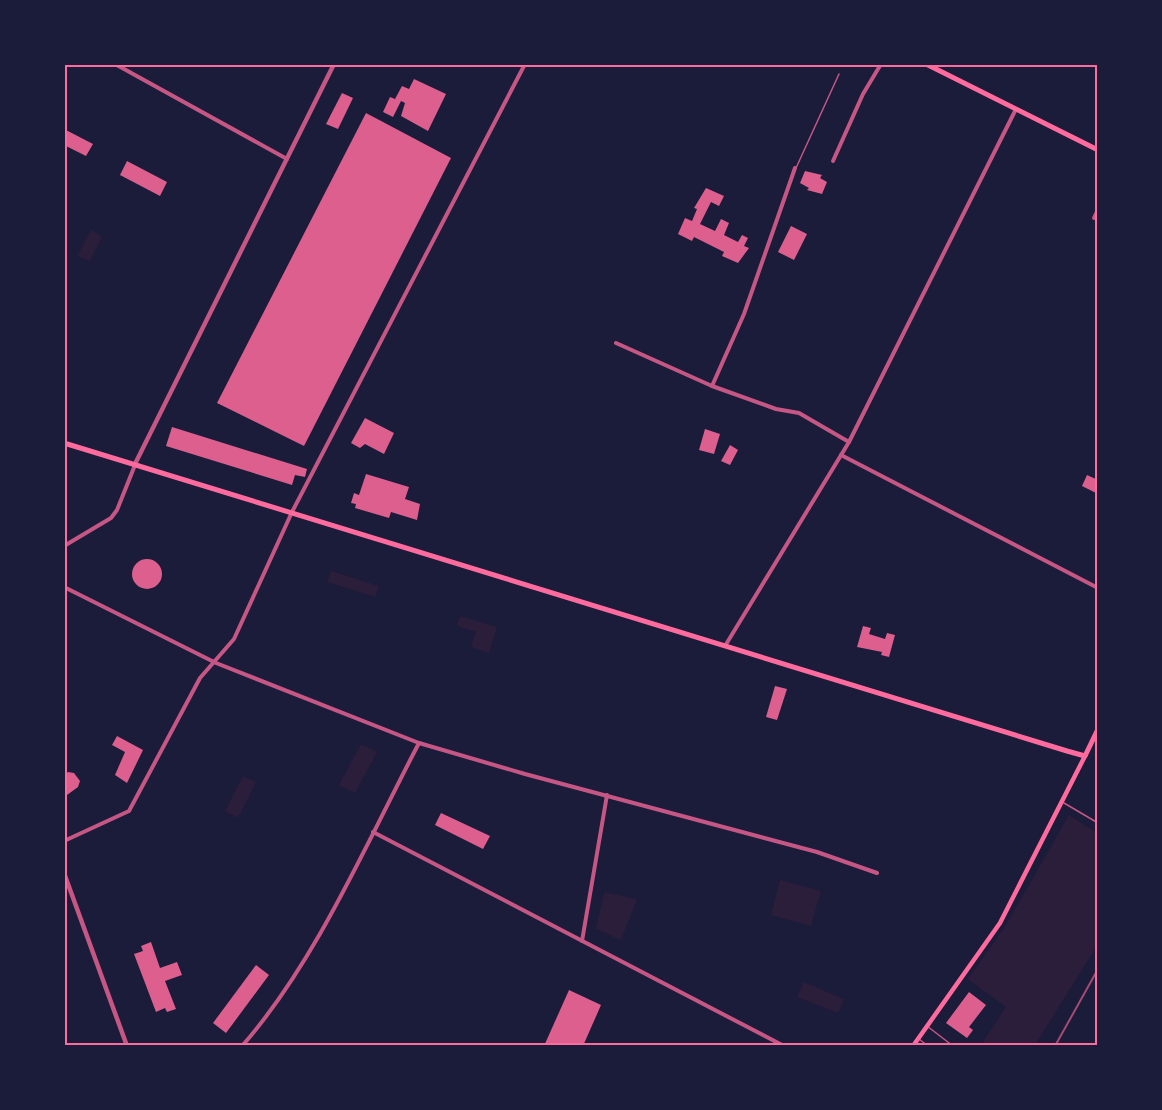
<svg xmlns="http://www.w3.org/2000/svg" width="1162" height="1110" font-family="'Roboto Condensed',sans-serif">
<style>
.green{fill:#2a1e3b}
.building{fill:#dd5f8e}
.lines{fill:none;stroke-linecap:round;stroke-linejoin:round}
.service{stroke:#c65784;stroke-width:1.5}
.minor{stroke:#c65784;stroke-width:4}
.tertiary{stroke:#c65784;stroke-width:4.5}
.secondary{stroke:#ff6b9d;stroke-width:4.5}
.primary{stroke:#ff6b9d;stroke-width:5}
.rail{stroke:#a44b75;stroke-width:2}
.neatline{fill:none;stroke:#ff6b9d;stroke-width:2}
</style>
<rect width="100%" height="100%" fill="#1b1b3a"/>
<g class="green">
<path d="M 91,230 L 102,236 L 90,261 L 77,256 Z"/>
<path d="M 331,571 L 379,586 L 375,597 L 327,582 Z"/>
<path d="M 460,616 L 497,627 L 489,653 L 471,647 L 476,632 L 457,626 Z"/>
<path d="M 361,744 L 377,752 L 355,793 L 339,785 Z"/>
<path d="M 243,776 L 256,782 L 238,818 L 225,811 Z"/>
<path d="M 1069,815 L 1097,833 L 1097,946 L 1035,1045 L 981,1045 L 1006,1007 L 968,979 L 1006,925 Z"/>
<path d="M 780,880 L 821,891 L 811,926 L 771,915 Z"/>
<path d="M 604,892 L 637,899 L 621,940 L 596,929 Z"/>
<path d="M 804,982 L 844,999 L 838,1013 L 797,997 Z"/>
</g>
<g class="building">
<path d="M 414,79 L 446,94 L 428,131 L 401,116 L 405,103 L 401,101 L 393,117 L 383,112 L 390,97 L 395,99 L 402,86 L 409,89 Z"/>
<path d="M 342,93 L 353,98 L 338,129 L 326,124 Z"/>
<path d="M 366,113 L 451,158 L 304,446 L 217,403 Z"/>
<path d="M 64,129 L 93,144 L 86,156 L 64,145 Z"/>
<path d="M 127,161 L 167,182 L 160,196 L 120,175 Z"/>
<path d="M 805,171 L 822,175 L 820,178 L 827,182 L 822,194 L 807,190 L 809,188 L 800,183 Z"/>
<path d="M 706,188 L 724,196 L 719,206 L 711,202 L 700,224 L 715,231 L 721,219 L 729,223 L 724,235 L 738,242 L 742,235 L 748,238 L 744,246 L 749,248 L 738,263 L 722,256 L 724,252 L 694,237 L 692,241 L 678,234 L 685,218 L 692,221 L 697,209 L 694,208 Z"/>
<path d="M 791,226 L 807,234 L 794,260 L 778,252 Z"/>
<path d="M 365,418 L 394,433 L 384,454 L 365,444 L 360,448 L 351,443 Z"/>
<path d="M 172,427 L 307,469 L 305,477 L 295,475 L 292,485 L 166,446 Z"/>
<path d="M 705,429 L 720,434 L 714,454 L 699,450 Z"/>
<path d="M 730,445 L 738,450 L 730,465 L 721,461 Z"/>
<path d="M 366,474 L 409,487 L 405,499 L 420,504 L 417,520 L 391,512 L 389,518 L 355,508 L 356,504 L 351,503 L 354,493 L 359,495 Z"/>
<path d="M 1087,475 L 1098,480 L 1098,494 L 1082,486 Z"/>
<circle cx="147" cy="574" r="15"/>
<path d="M 863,626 L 871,628 L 869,634 L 885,639 L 887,633 L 895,635 L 889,657 L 881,655 L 882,652 L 857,647 Z"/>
<path d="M 775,686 L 787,689 L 777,720 L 766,717 Z"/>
<path d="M 117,736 L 143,750 L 127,783 L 115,775 L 125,752 L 112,745 Z"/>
<path d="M 68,772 L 74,773 L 80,781 L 78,787 L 67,795 L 64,792 L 64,775 Z"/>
<path d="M 441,813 L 490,836 L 483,849 L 435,825 Z"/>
<path d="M 151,942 L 160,968 L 177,962 L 182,975 L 165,981 L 176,1009 L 167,1012 L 165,1008 L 156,1012 L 134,954 L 143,951 L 141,946 Z"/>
<path d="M 256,965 L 269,975 L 226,1033 L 213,1023 Z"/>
<path d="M 569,990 L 601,1005 L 583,1046 L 544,1046 Z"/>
<path d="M 969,992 L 986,1005 L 969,1027 L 973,1030 L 967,1038 L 946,1023 Z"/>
</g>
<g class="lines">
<g class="service">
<path d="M 796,168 L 839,74"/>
<path d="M 1064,803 L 1098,823"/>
<path d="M 927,1026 L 953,1046"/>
<path d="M 919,1039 L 928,1046"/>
</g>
<g class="minor">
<path d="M 115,64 L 287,159"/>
<path d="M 833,161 L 863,94 L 881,64"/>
<path d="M 1094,218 L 1098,210"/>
<path d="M 616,343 L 712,386 L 776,409 L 799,413 L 849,442"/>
<path d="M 712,386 L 744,314 L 795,168"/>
<path d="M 841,455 L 1098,588"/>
<path d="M 64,546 L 111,518 L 117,510 L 135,465"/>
<path d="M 64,587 L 216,663 L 419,743 L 525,774 L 817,852 L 877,873"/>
<path d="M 725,646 L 849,442 L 1016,109"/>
<path d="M 373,832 L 784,1046"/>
<path d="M 64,841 L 129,811 L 200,678 L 234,639 L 292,512 L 525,64"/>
<path d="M 582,941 L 607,795"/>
<path d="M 242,1046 C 316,962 367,842 419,743"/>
</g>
<g class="tertiary">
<path d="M 135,464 L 334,64"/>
<path d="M 64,873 L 127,1046"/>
</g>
<path class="secondary" d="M 913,1046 L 1000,923 L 1085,756"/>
<g class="primary">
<path d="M 926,64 L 1098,150"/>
<path d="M 64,443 L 1067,751 L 1085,756 L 1098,729"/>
</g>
<path class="rail" d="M 1055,1046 L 1098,969"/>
</g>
<rect width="1162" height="1110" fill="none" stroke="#1b1b3a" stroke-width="132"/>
<rect x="66" y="66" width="1030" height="978" class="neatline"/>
</svg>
